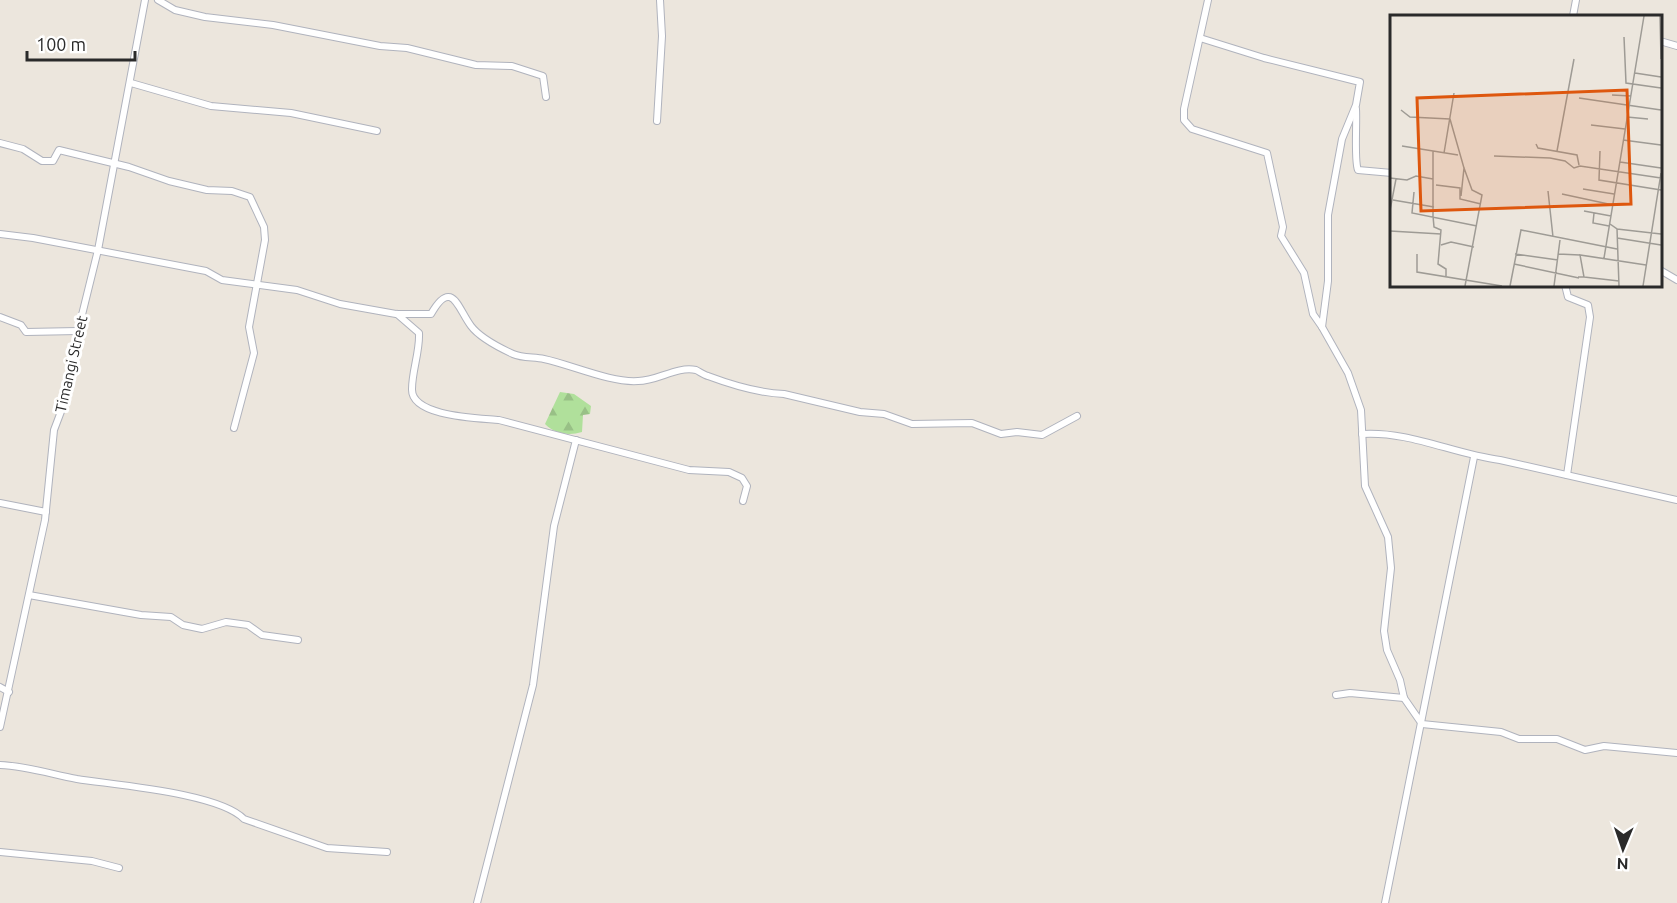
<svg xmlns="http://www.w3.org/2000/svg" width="1677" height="903" font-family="Ubuntu,sans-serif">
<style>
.forest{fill:url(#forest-firs)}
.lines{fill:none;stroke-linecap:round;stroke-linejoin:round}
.street-casing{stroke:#b0b3bd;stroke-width:8}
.street{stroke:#fff;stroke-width:6}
.labels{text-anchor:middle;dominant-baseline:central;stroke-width:6;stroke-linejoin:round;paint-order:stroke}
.street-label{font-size:15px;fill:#2a2a2a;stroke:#fff}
.inset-road{fill:none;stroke:#9e9b95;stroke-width:1.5}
.view{fill:#de570e;fill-opacity:0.15;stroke:#de570e;stroke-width:3}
.inset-edge{fill:none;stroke:#2a2a2a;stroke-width:3}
</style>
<defs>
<pattern id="forest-firs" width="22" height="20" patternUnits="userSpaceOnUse" patternTransform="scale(1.5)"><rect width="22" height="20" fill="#b0e09b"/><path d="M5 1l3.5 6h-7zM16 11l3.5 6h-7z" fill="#98c086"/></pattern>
</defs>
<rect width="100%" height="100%" fill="#ece6dd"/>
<path class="forest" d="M 560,392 L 574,394 L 591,406 L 590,414 L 583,415 L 582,432 C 569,436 555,434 545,424 Z"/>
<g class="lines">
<defs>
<g id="street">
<path d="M 158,0 L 175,10 L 205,17 L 273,25 L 380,46 L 407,48 L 476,65 L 512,66 L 543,76 L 546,97"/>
<path d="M 1208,0 L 1184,109 L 1184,120 L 1192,129 L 1267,153 L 1283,227 L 1281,236 L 1304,273 L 1313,314 L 1322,327"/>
<path d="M 1573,16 L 1576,0"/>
<path d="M 1200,38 L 1264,58 L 1360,82 L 1356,105 L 1342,139 L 1328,215 L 1328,281 L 1322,327 L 1348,373 L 1361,410 L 1365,486 L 1388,537 L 1391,568 L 1384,631 L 1387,650 L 1400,680 L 1404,698 L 1422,724"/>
<path d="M 1660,41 L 1677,46"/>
<path d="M 131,83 L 211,106 L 291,113 L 377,131"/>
<path d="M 1356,109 C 1357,123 1354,161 1358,170 L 1392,173"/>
<path d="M 657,121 L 662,36 L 660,0"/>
<path d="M 0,143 L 23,149 L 42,161 L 53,161 L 59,150 L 129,167 L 169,181 L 207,190 L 232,191 L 250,197 L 264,227 L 265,240 L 249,327 L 254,353 L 234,428"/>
<path d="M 0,234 L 33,238 L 206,271 L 222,280 L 297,290 L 340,304 L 396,314 L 431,314 C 452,277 458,309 471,326 C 480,338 500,348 513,354 C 522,358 534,357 544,359 C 572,365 611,383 638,381 C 658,381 676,366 696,370 C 700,372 704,375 708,376 C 732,385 759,393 784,394 L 860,412 L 884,414 L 912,424 L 972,423 L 1001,434 L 1017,432 L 1042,435 L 1077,416"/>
<path d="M 1660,270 L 1677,280"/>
<path d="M 1565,285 L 1568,297 L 1588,305 L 1590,317 L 1567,475"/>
<path d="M 397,314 L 419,333 C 420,351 412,371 412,389 C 411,417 480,418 499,420 L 689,470 L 729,472 L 742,478 L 747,486 L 743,501"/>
<path d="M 0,317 L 21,325 L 26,332 L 78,331"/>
<path d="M 1362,434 C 1410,431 1453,454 1500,460 L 1677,500"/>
<path d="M 0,503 L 46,512"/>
<path d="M 29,595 L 141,615 L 171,617 L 183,625 L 202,629 L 226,622 L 248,625 L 262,635 L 298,640"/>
<path d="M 0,687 L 9,692"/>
<path d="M 1336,695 L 1350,693 L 1404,698"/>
<path d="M 1422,724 L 1501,732 L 1519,739 L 1557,739 L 1585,750 L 1604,746 L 1677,753"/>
<path d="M 0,727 L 45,520 L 54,430 L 65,401 L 78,331 L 98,250 L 145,0"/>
<path d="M 0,765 C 26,766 51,774 77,779 C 115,785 219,793 244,819 L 327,848 L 387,852"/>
<path d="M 0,852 L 92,861 L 119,868"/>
<path d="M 477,903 L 533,685 L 554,526 L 576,440"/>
<path d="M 1385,903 L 1474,457"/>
</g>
</defs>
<use href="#street" class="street-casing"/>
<use href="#street" class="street"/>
</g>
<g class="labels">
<g class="street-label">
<text transform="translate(71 364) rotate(-77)">Timangi Street</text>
</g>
</g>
<g transform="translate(1390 15)">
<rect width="272" height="272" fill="#ece6dd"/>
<path class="inset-road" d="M 270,1 L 271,44M 234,22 L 236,68 L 271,73M 245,58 L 271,62M 222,80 L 241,81M 189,83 L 271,95M 11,95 L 20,102 L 60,104M 237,102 L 258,104M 60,104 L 74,153 L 71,181M 201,110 L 235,114M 233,125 L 271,130M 146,129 L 148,133 L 187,140 L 189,150M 12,131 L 68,140M 43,136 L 43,201 L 44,212 L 51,215 L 48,249 L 56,254 L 56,261M 167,136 L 184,44M 210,136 L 209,165 L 271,175M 54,138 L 64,78M 104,141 L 160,143 L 175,146 L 184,153 L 190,151 L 271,163M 230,147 L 271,153M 74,153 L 82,175 L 92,180 L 75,271M 0,163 L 17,165 L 26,161 L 43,164M 46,170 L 70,173 L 70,184 L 91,189M 193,174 L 224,179M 158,176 L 163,222M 24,177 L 22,198 L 87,211M 172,179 L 223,190M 3,185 L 44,192M 0,195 L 6,164M 194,196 L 221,201M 204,198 L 203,208 L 219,211M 220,209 L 227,214 L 229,271M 227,214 L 271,219M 0,216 L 51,219M 227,223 L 271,230M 51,230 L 61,227 L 84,232M 27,239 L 27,257 L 112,271M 125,239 L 168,245M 168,239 L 190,240M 214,243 L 254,1M 124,249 L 189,263M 188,262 L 194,262 L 190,240 L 256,250M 194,262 L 229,266M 120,271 L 131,215 L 227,234M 164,271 L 170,225M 253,271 L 271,158"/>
<path class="view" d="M 237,75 L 241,189 L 31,196 L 27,83 Z"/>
<rect width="272" height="272" class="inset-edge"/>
</g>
<g transform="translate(1623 849) rotate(182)" stroke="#ffffff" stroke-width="4.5" paint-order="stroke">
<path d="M0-4.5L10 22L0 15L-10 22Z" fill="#2a2a2a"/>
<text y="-9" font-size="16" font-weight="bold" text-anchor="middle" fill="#2a2a2a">N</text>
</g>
<path d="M27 51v9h108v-9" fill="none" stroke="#2a2a2a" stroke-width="3"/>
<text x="36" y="51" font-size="18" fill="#2a2a2a" stroke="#ffffff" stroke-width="4.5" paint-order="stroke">100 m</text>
</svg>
